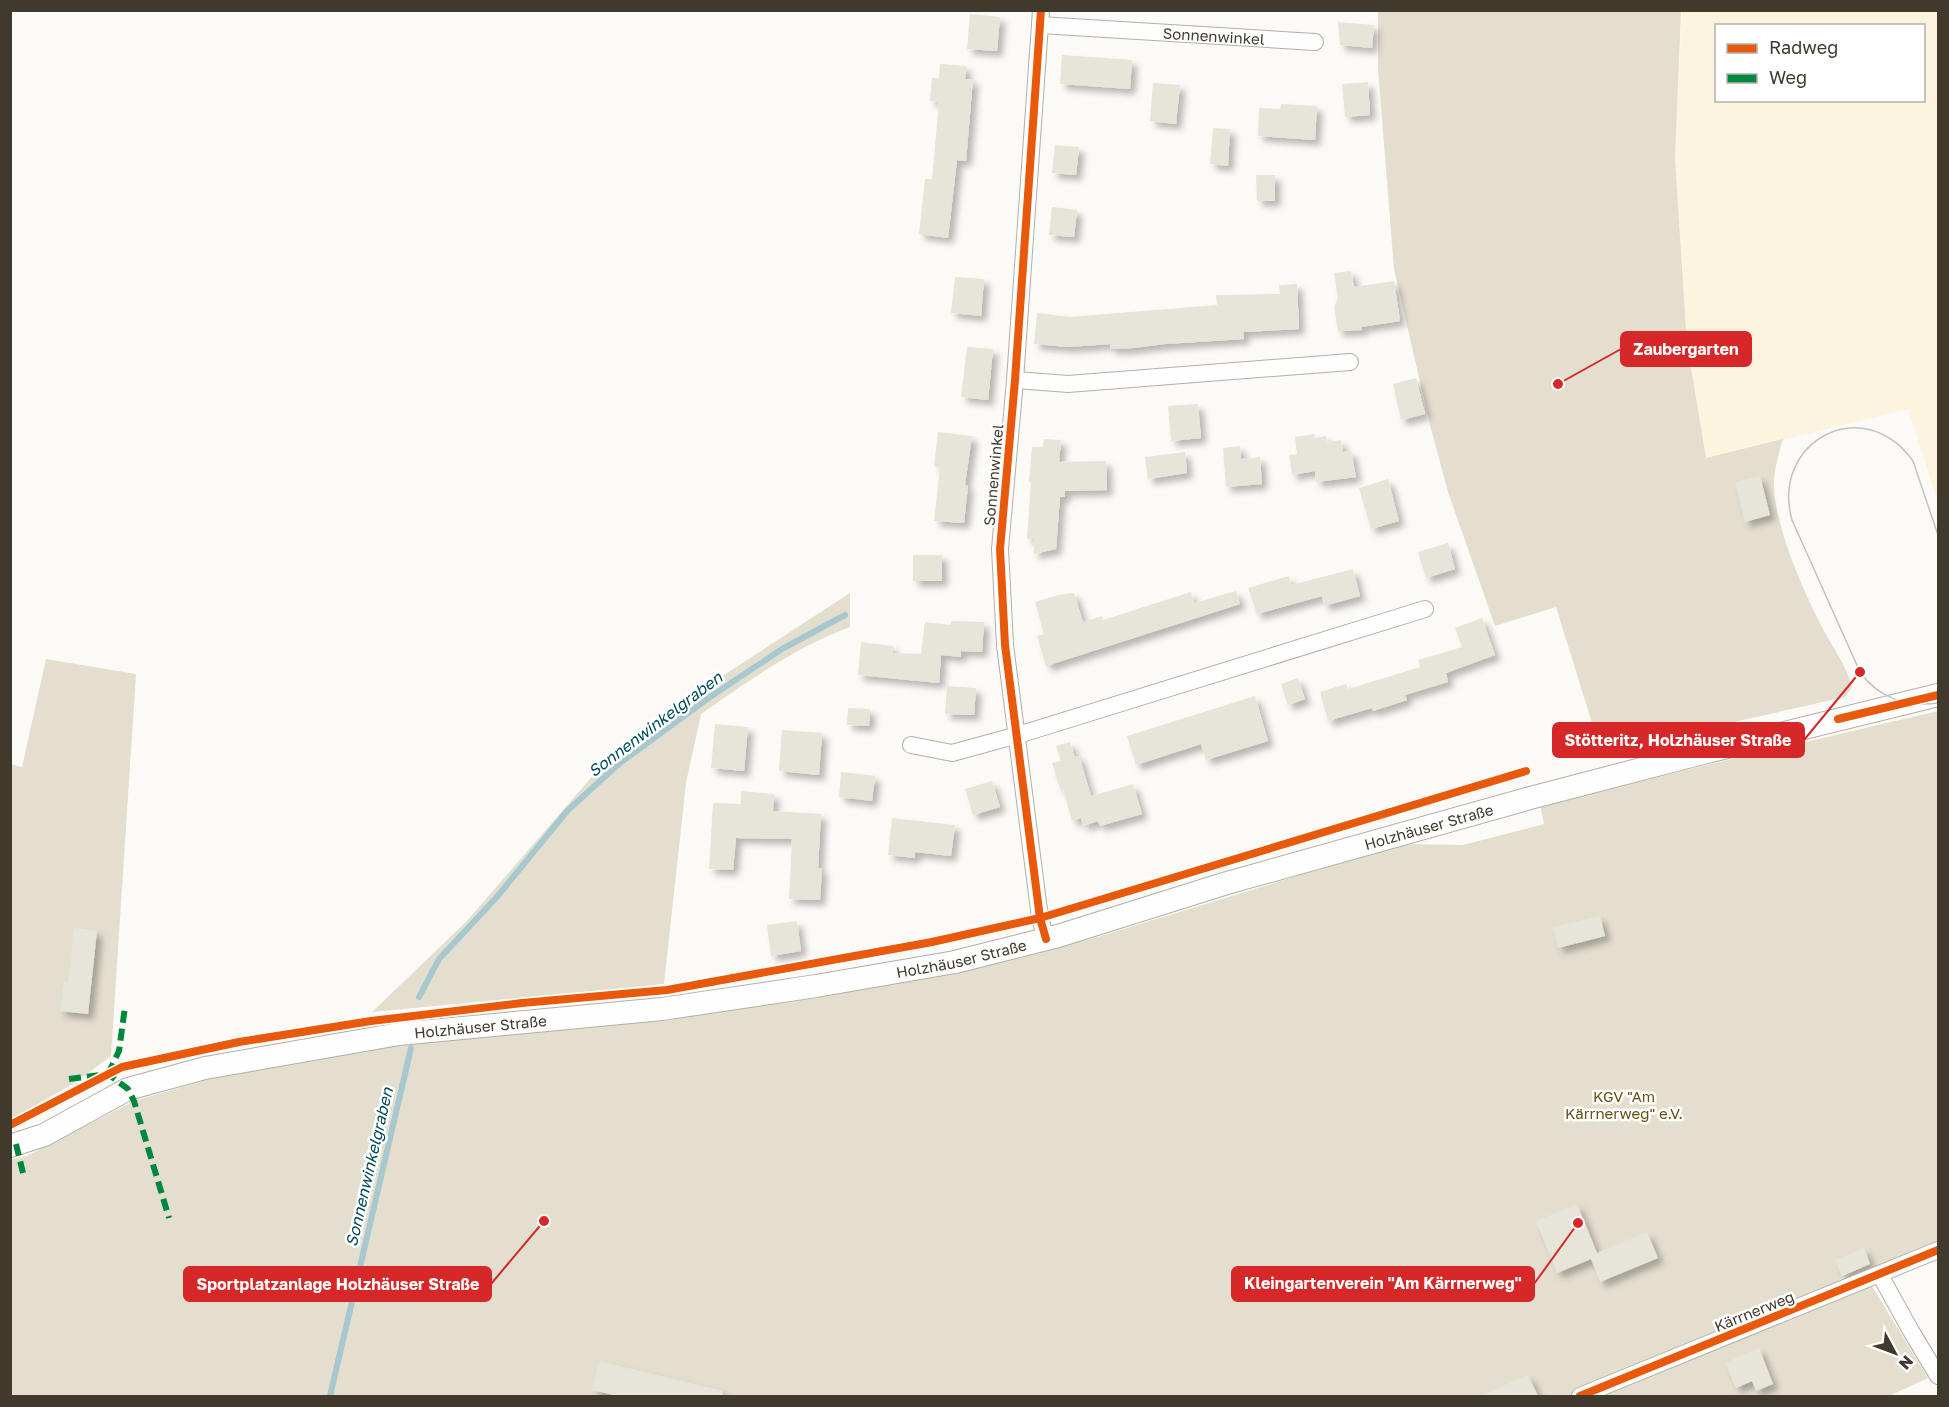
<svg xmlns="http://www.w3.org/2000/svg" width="1949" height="1407" font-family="'Golos Text',sans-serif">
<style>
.built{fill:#fdf4df;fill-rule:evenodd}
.green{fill:#e4decf}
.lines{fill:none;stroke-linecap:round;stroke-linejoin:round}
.stream{stroke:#a7c8ce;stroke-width:6}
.building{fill:#e7e4da;filter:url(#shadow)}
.street-casing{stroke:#b3afa7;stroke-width:18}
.secondary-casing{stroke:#b3afa7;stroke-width:24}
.street{stroke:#fffefe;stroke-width:16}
.secondary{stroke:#fffefe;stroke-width:22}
.tram{stroke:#c3c2c0;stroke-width:1.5}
.quiet{stroke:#00873e;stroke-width:6;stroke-dasharray:12 6;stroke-linecap:butt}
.cycleway-casing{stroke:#fff;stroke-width:11}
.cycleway{stroke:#e8590c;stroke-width:8}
.labels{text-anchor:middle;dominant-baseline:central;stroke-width:5;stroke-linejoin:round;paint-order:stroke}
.street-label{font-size:15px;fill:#403a2c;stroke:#fff}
.park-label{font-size:15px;fill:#665112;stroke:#fff}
.water-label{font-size:16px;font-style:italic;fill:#014b57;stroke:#fff}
.leader{fill:none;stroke:#d62828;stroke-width:2}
.callout-dot{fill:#d62828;stroke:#fff;stroke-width:2}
.callout{fill:#d62828;stroke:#d62828;stroke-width:2}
.callout-label{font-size:16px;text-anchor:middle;font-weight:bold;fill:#fff}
</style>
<defs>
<filter id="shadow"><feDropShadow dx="5.5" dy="5.5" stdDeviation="3" flood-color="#0004"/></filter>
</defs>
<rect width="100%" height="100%" fill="#fcfaf6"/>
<path class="built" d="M 1682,11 L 1938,11 L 1938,502 L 1908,409 L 1706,459 L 1687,344 L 1675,159 ZM 1716,26 L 1924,26 L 1924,100 L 1716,100 Z"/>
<g class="green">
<path d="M 1378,11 L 1681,11 L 1675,159 L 1687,344 L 1706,458 L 1783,439 C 1779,452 1775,467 1774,480 C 1772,520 1803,590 1821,625 C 1831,646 1847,665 1852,687 L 1845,697 L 1601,752 L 1556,607 L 1495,626 L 1448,492 L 1430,425 L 1394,269 L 1378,69 Z"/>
<path d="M 850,593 L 850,627 C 796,647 748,681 701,714 L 686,783 L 664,984 L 372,1012 L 466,922 L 596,772 L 710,684 Z"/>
<path d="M 46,659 L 136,674 L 111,1056 L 73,1084 L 11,1119 L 10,764 L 22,767 Z"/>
<path d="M 1938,711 L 1938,1242 L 1864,1273 L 1928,1378 L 1889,1396 L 11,1396 L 10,1160 L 29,1155 L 134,1101 L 220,1076 L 399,1045 L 675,1018 L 941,976 L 1101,936 L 1402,844 L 1463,845 L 1544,824 L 1540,804 Z"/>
</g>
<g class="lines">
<g class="stream">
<path d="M 419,997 L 439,959 L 496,898 L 568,810 L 620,763 L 710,697 L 782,649 L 845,615"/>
<path d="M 330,1396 L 411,1048"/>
</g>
</g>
<g class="building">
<path d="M 970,14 L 1000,17 L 997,51 L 967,49 Z"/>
<path d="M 1338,22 L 1374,25 L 1372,48 L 1340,45 Z"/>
<path d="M 1062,55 L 1132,60 L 1130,89 L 1060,84 Z"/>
<path d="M 940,64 L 966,66 L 965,79 L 973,79 L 966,161 L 957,160 L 948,238 L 919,234 L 925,179 L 932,179 L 939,102 L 930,101 L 932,78 L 939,78 Z"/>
<path d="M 1368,82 L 1370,115 L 1345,117 L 1342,84 Z"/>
<path d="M 1153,83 L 1180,85 L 1176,124 L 1150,121 Z"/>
<path d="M 1281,104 L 1317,106 L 1315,140 L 1258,136 L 1259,108 L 1280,109 Z"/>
<path d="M 1213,128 L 1230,129 L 1228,166 L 1210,164 Z"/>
<path d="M 1055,145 L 1079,147 L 1076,175 L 1052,173 Z"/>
<path d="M 1256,175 L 1275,175 L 1275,201 L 1257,201 Z"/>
<path d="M 1052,207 L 1077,210 L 1074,237 L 1049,235 Z"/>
<path d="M 1351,271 L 1354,287 L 1394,281 L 1400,321 L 1361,327 L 1362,330 L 1338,331 L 1334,307 L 1338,298 L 1334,273 Z"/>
<path d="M 955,277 L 984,279 L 981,316 L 951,313 Z"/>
<path d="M 1297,284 L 1299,329 L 1243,332 L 1244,339 L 1165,344 L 1133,348 L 1110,349 L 1110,344 L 1068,347 L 1034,344 L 1037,313 L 1070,317 L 1217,305 L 1216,295 L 1280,294 L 1279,285 Z"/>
<path d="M 967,347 L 993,349 L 988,400 L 961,397 Z"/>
<path d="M 1416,378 L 1425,414 L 1401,420 L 1393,384 Z"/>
<path d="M 1198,404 L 1201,438 L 1171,441 L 1168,406 Z"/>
<path d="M 938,432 L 972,436 L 965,485 L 968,486 L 964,523 L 934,521 L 940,467 L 934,466 Z"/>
<path d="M 1314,434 L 1315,438 L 1326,436 L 1326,442 L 1341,440 L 1343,452 L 1351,451 L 1356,477 L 1316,482 L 1315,471 L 1292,475 L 1289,455 L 1297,454 L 1295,437 Z"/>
<path d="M 1044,439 L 1061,440 L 1059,462 L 1106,461 L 1107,490 L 1065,491 L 1065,497 L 1060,497 L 1056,549 L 1033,554 L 1035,539 L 1027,539 L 1031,482 L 1029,482 L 1032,447 L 1043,447 Z"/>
<path d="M 1240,446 L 1241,459 L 1260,457 L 1262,484 L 1226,487 L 1223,448 Z"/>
<path d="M 1185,452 L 1187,473 L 1148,479 L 1145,457 Z"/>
<path d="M 1760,476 L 1770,515 L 1745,522 L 1735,482 Z"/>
<path d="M 1388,479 L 1399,521 L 1371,529 L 1359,488 Z"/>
<path d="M 1448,543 L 1455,569 L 1426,578 L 1418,552 Z"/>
<rect x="913" y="555" width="29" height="26"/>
<path d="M 1353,569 L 1360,596 L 1324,606 L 1322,596 L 1257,614 L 1248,588 L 1289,576 L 1291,585 Z"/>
<path d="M 1236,591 L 1240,604 L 1046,666 L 1037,636 L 1044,634 L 1035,602 L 1058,595 L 1074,593 L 1083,622 L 1102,616 L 1103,620 L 1191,592 L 1194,603 Z"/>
<path d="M 1482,618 L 1495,655 L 1446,673 L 1448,682 L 1405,695 L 1407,700 L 1373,711 L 1372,708 L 1328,721 L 1320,692 L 1346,684 L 1348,689 L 1420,667 L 1418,660 L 1462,647 L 1455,628 Z"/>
<path d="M 951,621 L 984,622 L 982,652 L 961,651 L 961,657 L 941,655 L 939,683 L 858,675 L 861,642 L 893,646 L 893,653 L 921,654 L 925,622 L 951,625 Z"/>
<path d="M 1298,678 L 1305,699 L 1288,705 L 1281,684 Z"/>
<path d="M 947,686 L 976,688 L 974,715 L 945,714 Z"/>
<path d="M 1255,696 L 1268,741 L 1206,760 L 1201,744 L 1136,765 L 1127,736 Z"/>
<path d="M 848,708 L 870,709 L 869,726 L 847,725 Z"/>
<path d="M 715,724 L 748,727 L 744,771 L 711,768 Z"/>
<path d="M 782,730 L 822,733 L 819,775 L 779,771 Z"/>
<path d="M 1070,742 L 1075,757 L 1079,756 L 1091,796 L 1133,784 L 1142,814 L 1100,826 L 1098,821 L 1083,826 L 1081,818 L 1072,821 L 1063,788 L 1060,789 L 1052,763 L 1061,761 L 1056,746 Z"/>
<path d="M 841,772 L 875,776 L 872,801 L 839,797 Z"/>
<path d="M 992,781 L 1000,807 L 973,815 L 965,789 Z"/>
<path d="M 741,791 L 774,794 L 773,811 L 821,814 L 818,868 L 822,868 L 820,900 L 789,899 L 792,839 L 736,838 L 733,870 L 709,869 L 713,803 L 741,804 Z"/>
<path d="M 892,818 L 955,825 L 951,856 L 915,852 L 915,858 L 888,855 Z"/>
<path d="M 1600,916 L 1605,936 L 1558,948 L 1553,927 Z"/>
<path d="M 797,921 L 801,951 L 771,956 L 767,925 Z"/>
<path d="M 74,928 L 97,931 L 88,1014 L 60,1011 L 64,982 L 68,983 Z"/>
<path d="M 1577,1204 L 1597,1253 L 1647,1232 L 1658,1258 L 1600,1282 L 1591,1259 L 1557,1273 L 1536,1221 Z"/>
<path d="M 1864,1248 L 1870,1264 L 1842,1276 L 1835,1260 Z"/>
<path d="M 1759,1348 L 1773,1384 L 1756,1391 L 1752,1381 L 1736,1388 L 1725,1363 Z"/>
<path d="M 599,1361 L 723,1391 L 722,1396 L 618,1396 L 592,1390 Z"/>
<path d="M 1528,1375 L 1538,1396 L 1481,1396 Z"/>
</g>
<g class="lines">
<defs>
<g id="street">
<path d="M 1041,10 L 1015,380 L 1000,549 L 1005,645 L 1040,918 L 1046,939"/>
<path id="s1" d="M 1040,25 L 1315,42"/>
<path d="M 1015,380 L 1068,384 L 1350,362"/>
<path d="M 911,745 L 952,753 L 1018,735 L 1425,609"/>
<path d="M 1880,1275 L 1911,1331 L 1938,1376"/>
<path d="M 1580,1396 L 1938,1250"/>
</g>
<g id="secondary">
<path id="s2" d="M 10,1146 L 44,1135 L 128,1089 L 205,1068 L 399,1034 L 662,1009 L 816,986 L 955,962 L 1058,936 L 1227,883 L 1534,797 L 1691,756 L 1938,695"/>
</g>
</defs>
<use href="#street" class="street-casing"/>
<use href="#secondary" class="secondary-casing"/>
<use href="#street" class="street"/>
<use href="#secondary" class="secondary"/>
<path class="tram" d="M 1938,535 L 1913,461 C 1863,391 1770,442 1792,520 L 1860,672 C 1879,699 1908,707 1938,703"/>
<g class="quiet">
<path d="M 108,1074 L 119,1051 L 125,1007"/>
<path d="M 69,1079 L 108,1074 L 128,1089 L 134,1101 L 169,1218"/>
<path d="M 16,1144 L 23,1173"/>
</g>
<defs>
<g id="cycleway">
<path d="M 1041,10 L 1015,380 L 1000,549 L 1005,645 L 1040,918 L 1046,939"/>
<path d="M 1838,719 L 1938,695"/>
<path d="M 10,1125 L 122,1067 L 239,1042 L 371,1021 L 522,1003 L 667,990 L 932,942 L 1040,918 L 1526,771"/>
<path d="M 1580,1396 L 1938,1250"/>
</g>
</defs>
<use href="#cycleway" class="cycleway-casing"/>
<use href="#cycleway" class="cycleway"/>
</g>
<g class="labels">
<g class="street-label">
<text stroke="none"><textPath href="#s1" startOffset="174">Sonnenwinkel</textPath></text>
<text transform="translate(993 475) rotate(-85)">Sonnenwinkel</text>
<text stroke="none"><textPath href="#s2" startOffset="1462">Holzhäuser Straße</textPath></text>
<text stroke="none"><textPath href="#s2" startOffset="976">Holzhäuser Straße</textPath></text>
<text stroke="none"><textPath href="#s2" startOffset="490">Holzhäuser Straße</textPath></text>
<text transform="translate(1754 1311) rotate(-22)">Kärrnerweg</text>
</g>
<g class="park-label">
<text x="1624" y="1096">KGV "Am<tspan x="1624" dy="17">Kärrnerweg" e.V.</tspan></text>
</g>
<g class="water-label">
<text transform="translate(655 724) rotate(-37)">Sonnenwinkelgraben</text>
<text transform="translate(369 1167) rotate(-77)">Sonnenwinkelgraben</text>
</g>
</g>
<path class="leader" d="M1558 384L1621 349M1860 672L1804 740M1578 1223L1534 1284M544 1221L491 1284"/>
<g class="callout-dot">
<circle cx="1558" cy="384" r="6"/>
<circle cx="1860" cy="672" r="6"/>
<circle cx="1578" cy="1223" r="6"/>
<circle cx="544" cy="1221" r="6"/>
</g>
<g class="callout">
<rect x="1621" y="332" width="130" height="34" rx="6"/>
<rect x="1553" y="723" width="251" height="34" rx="6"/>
<rect x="1232" y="1267" width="302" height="34" rx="6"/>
<rect x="184" y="1267" width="307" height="34" rx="6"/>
</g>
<g class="callout-label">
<text x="1686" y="355">Zaubergarten</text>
<text x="1678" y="746">Stötteritz, Holzhäuser Straße</text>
<text x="1383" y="1289">Kleingartenverein "Am Kärrnerweg"</text>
<text x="338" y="1290">Sportplatzanlage Holzhäuser Straße</text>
</g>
<rect width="1949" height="1407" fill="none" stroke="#403a2c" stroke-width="24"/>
<rect x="1715" y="24" width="210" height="78" fill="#ffffff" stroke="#b3b0ab" stroke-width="1.5"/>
<rect x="1727" y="44" width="30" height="9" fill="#e8590c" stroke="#b3b0ab" stroke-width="1.5"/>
<text x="1769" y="54" font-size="18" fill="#403a2c">Radweg</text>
<rect x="1727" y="74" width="30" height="9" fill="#00873e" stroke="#b3b0ab" stroke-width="1.5"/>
<text x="1769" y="84" font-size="18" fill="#403a2c">Weg</text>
<g transform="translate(1895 1353) rotate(131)" stroke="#ffffff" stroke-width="4.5" paint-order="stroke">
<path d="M0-4.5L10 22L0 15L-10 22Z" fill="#403a2c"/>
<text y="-9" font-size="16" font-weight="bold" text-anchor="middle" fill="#403a2c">N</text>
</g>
</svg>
